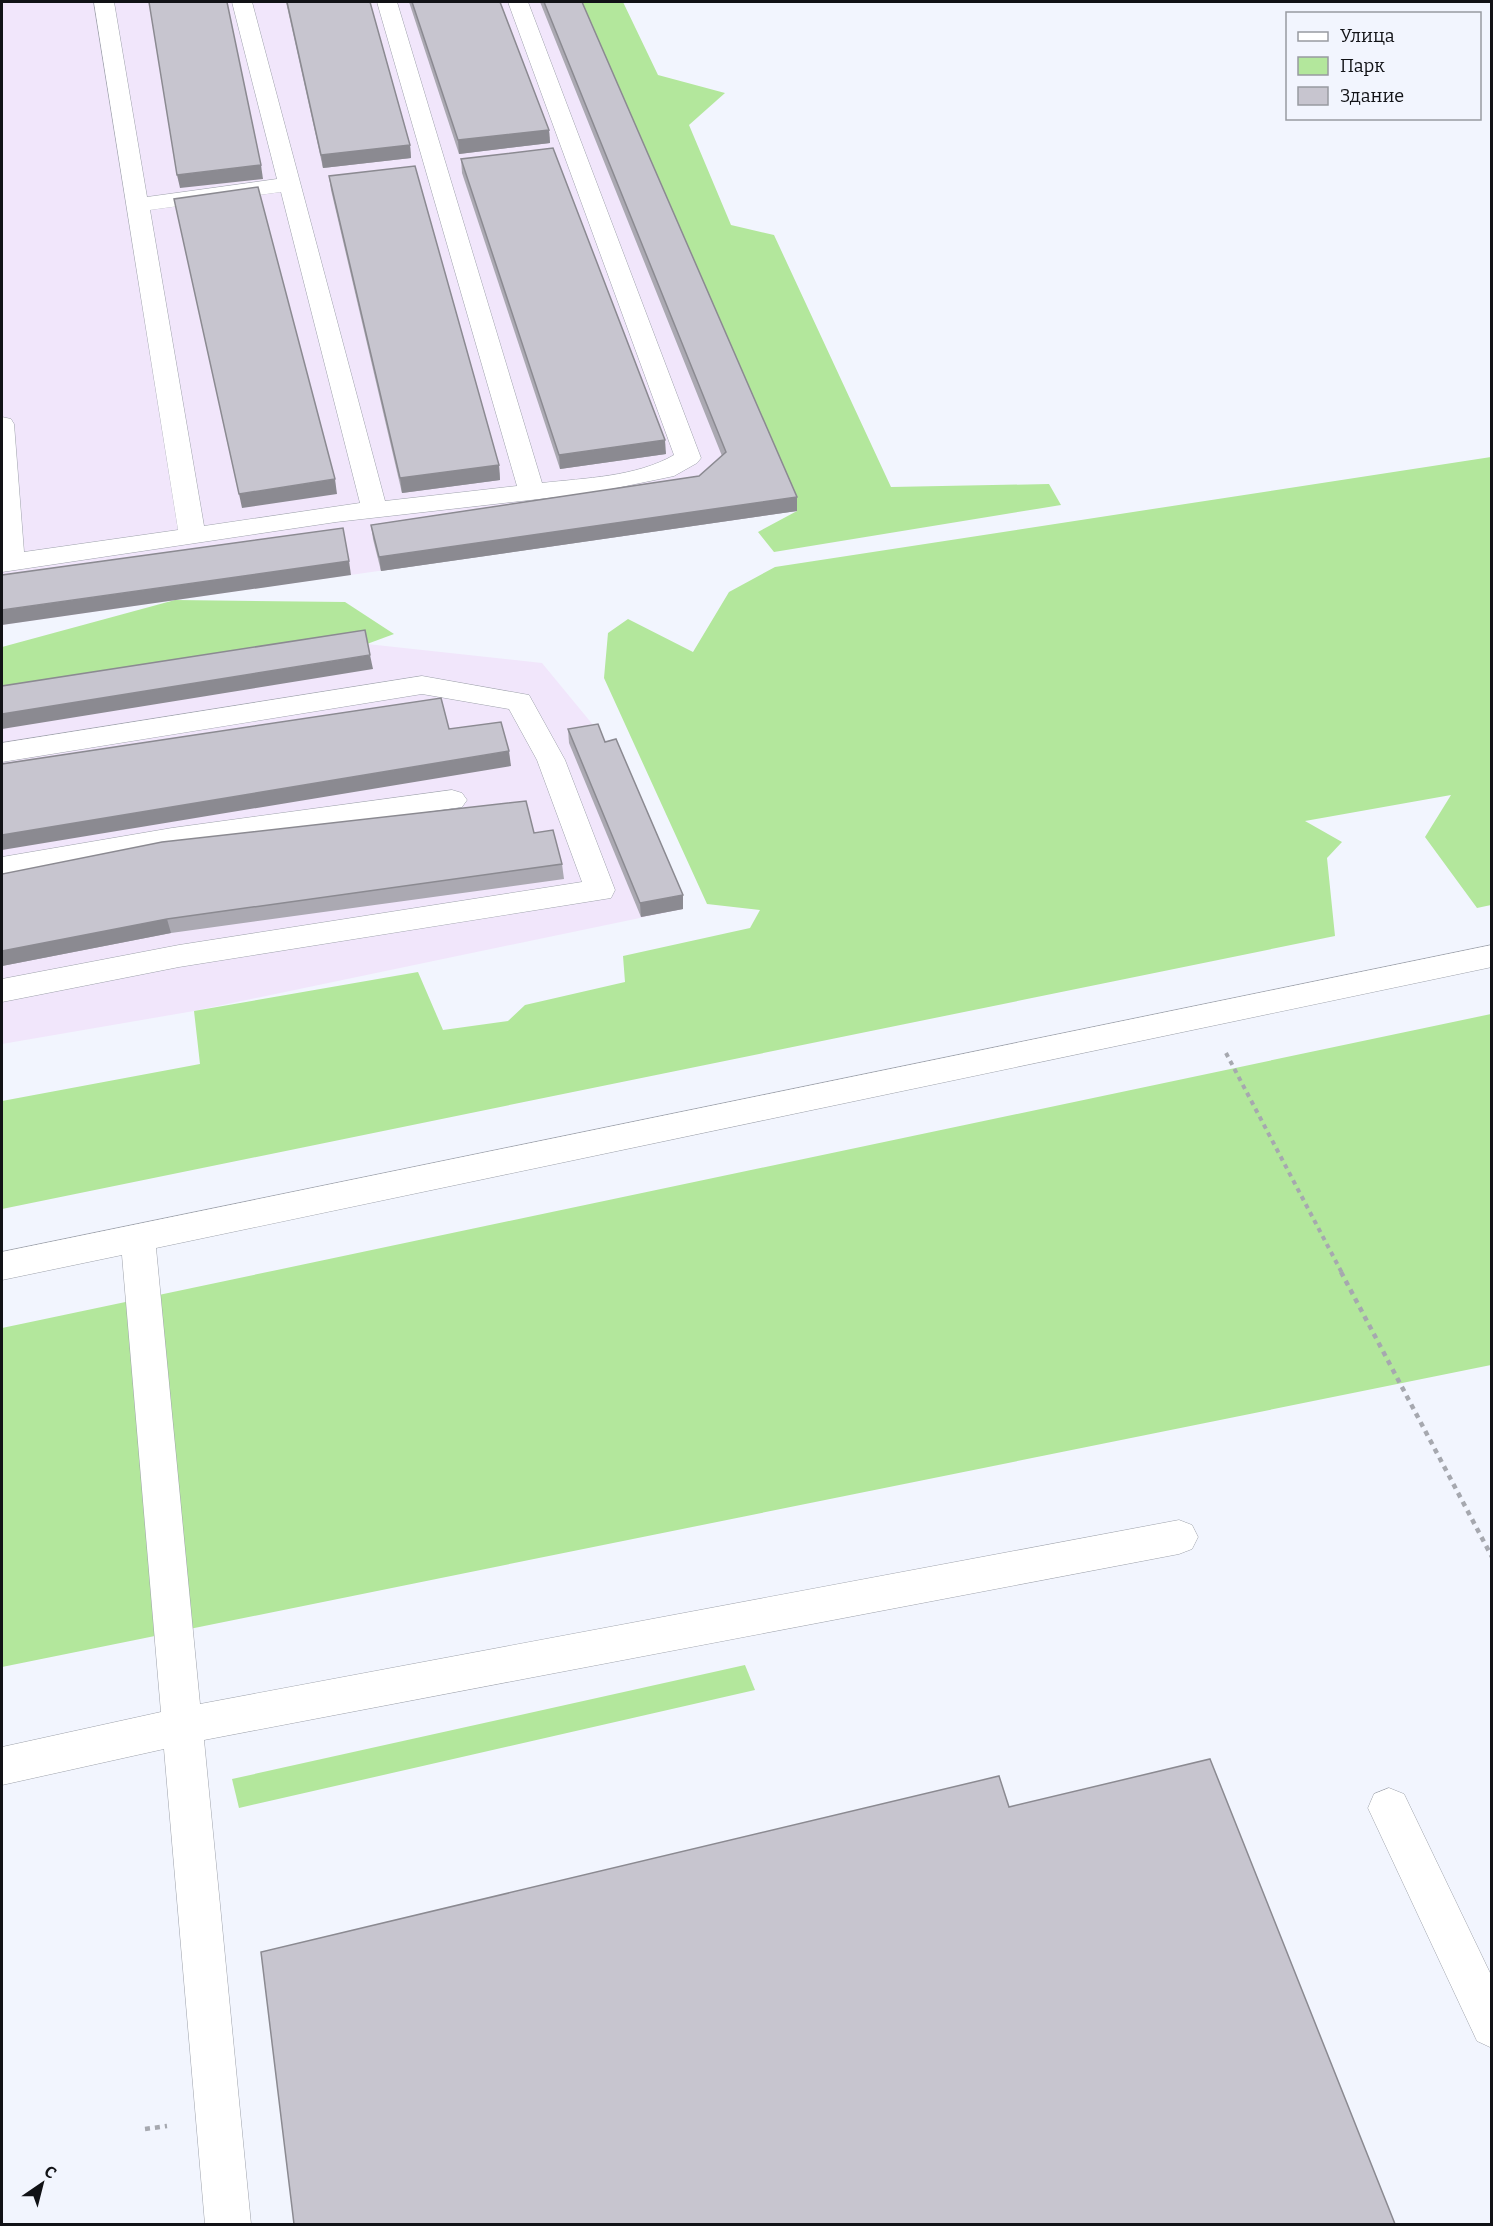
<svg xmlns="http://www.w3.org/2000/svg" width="1493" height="2226" font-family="Bitter,serif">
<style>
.industrial{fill:#f1e6fb}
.green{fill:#b3e79c}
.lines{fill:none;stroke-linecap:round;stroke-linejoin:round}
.minor-casing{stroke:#9ea2ab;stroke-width:1}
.path-far1{stroke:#a6a8af;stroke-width:4;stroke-dasharray:4.5 4.5;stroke-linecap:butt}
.path{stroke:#a6a8af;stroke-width:4.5;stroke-dasharray:5 5;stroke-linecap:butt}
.minor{fill:#fff;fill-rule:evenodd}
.wall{fill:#aba9b2}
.shaded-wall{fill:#8b8a91}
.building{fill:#c7c5cf;stroke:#8b8a91;stroke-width:1.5}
</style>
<rect width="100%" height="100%" fill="#f2f5fe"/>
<g class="industrial">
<path d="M 2,2 L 577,2 L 797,511 L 2,625 Z"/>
<path d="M 367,644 L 542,663 L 617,754 L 683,909 L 194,1011 L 2,1044 L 2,701 Z"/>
</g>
<g class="green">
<path d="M 577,2 L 623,2 L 658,75 L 725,93 L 689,125 L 731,225 L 774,235 L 891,487 L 1049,484 L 1061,505 L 774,552 L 758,532 L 797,511 Z"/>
<path d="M 1491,457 L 1491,905 L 1477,908 L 1425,837 L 1451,795 L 1305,821 L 1342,842 L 1327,858 L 1335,936 L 2,1209 L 2,1101 L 200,1064 L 194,1011 L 418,972 L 443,1030 L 508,1021 L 525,1005 L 625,982 L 623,956 L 750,928 L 760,910 L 707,904 L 604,678 L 608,633 L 628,619 L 693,652 L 729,592 L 775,567 Z"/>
<path d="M 175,600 L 345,602 L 394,634 L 367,644 L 2,701 L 2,647 Z"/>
<path d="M 1491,1014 L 1491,1365 L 2,1667 L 2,1328 Z"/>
<path d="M 745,1665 L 755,1690 L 239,1808 L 232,1779 Z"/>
</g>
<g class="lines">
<defs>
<g id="minor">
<path d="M 94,2 L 114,2 L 147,197 L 277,179 L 232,2 L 252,2 L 385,501 L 517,486 L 377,2 L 397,2 L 542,483 C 585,478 636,477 674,455 L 508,2 L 528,2 L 701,458 L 697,463 L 674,476 L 592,493 L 336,522 L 2,572 L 2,417 L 11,419 L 14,424 L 24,552 L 178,530 ZM 281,192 L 360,503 L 204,526 L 150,210 Z"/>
<path d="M 422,676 L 529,695 L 565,760 L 615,890 L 611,898 L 179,967 L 2,1002 L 2,979 L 179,945 L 582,882 L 537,760 L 509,709 L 422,694 L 2,762 L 2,743 Z"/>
<path d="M 452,790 L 462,793 L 467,800 L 462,807 L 172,848 L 2,878 L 2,857 L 172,828 Z"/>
<path d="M 1492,945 L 1492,967 L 156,1248 L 200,1704 L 1179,1520 L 1192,1525 L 1198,1537 L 1192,1549 L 1179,1554 L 204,1740 L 251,2224 L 205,2224 L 164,1749 L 2,1785 L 2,1747 L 161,1712 L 122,1255 L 2,1280 L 2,1252 Z"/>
<path d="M 1389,1788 L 1404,1794 L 1492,1977 L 1492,2048 L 1477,2041 L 1368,1808 L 1374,1794 Z"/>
</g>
</defs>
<use href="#minor" class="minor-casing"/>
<path class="path-far1" d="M 1226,1053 L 1342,1273"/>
<g class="path">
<path d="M 1341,1272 L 1492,1557"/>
<path d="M 145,2129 L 167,2126"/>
</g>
<use href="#minor" class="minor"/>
</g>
<g class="wall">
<path d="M 286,2 L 370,2 L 410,145 L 411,158 L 323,168 Z"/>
<path d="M 409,2 L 500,2 L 549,130 L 550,143 L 459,154 Z"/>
<path d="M 540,2 L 582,2 L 797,497 L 797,511 L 381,571 L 373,539 L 371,525 L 699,476 L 722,456 Z"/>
<path d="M 461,159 L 666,454 L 560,469 L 462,173 Z"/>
<path d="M 329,176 L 499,465 L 500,480 L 402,493 L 331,190 Z"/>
<path d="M 568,729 L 605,742 L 683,895 L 683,909 L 641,917 L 569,743 Z"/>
<path d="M 534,833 L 562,864 L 564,879 L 171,933 L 2,966 L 2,874 Z"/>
</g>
<g class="shaded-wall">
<path d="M 549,130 L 550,143 L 459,154 L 458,140 Z"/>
<path d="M 410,145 L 411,158 L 323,168 L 321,155 Z"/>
<path d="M 261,165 L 263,179 L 180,188 L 177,175 Z"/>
<path d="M 665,440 L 666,454 L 560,469 L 559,455 Z"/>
<path d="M 499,465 L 500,480 L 402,493 L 400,478 Z"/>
<path d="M 335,479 L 337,494 L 242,508 L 239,494 Z"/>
<path d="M 797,497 L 797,511 L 381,571 L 379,557 Z"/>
<path d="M 349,561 L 351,575 L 2,625 L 2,610 Z"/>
<path d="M 370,655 L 373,669 L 2,729 L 2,714 Z"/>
<path d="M 509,751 L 511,766 L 2,850 L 2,835 Z"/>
<path d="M 683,895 L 683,909 L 641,917 L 640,903 Z"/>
<path d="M 167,919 L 171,933 L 2,966 L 2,951 Z"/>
</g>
<g class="building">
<path d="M 149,2 L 227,2 L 261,165 L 177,175 Z"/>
<path d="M 287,2 L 370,2 L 410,145 L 321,155 Z"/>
<path d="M 412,2 L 500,2 L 549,130 L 458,140 Z"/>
<path d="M 544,2 L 582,2 L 797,497 L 379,557 L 371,525 L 699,476 L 726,452 Z"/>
<path d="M 553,148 L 665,440 L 559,455 L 461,159 Z"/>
<path d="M 415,166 L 499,465 L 400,478 L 329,176 Z"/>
<path d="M 258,187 L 335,479 L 239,494 L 174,199 Z"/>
<path d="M 343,528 L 349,561 L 2,610 L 2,575 Z"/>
<path d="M 365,630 L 370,655 L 2,714 L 2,686 Z"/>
<path d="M 441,698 L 449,729 L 501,722 L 509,751 L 2,835 L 2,764 Z"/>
<path d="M 598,724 L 605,742 L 616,739 L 683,895 L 640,903 L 568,729 Z"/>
<path d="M 526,801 L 534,833 L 553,830 L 562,864 L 167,919 L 2,951 L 2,874 L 162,842 Z"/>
<path d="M 1210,1759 L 1395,2224 L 294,2224 L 261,1952 L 999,1776 L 1009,1807 Z"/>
</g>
<rect width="1493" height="2226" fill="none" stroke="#111216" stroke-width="6"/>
<rect x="1286" y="12" width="195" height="108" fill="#f2f5fe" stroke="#989aa1" stroke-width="1.5"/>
<rect x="1298" y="32" width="30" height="9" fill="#ffffff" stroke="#989aa1" stroke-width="1.5"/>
<text x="1340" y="42" font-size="18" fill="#111216">Улица</text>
<rect x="1298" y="57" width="30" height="18" fill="#b3e79c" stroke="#989aa1" stroke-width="1.5"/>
<text x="1340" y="72" font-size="18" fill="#111216">Парк</text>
<rect x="1298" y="87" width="30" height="18" fill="#c7c5cf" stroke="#989aa1" stroke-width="1.5"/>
<text x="1340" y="102" font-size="18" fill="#111216">Здание</text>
<g transform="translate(42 2184) rotate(35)" stroke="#f2f5fe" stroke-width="4.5" paint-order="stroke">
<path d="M0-4.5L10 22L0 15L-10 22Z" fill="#111216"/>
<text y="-9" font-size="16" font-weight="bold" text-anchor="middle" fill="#111216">С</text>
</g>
</svg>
